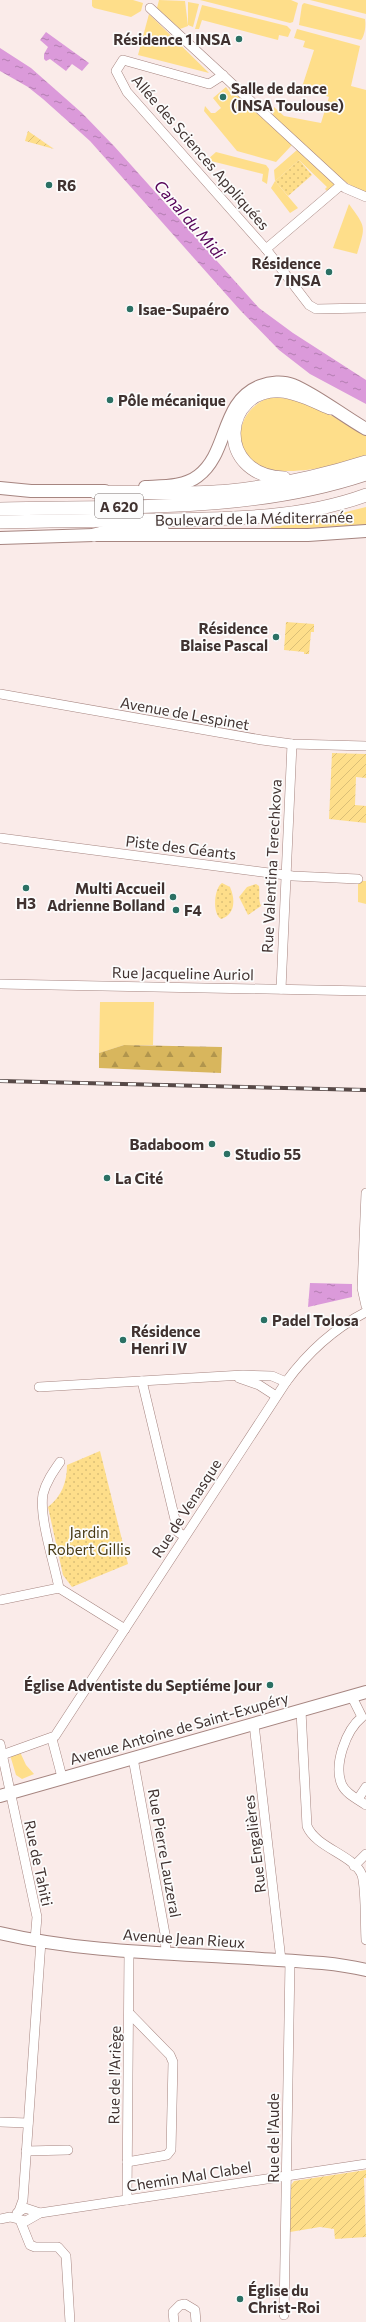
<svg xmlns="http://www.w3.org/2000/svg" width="366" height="2322" font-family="Commissioner,sans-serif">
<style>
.grass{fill:#fede8a}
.forest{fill:url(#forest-firs)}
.park{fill:url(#park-dots)}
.garden{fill:url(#garden-furrows)}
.water{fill:url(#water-ripples)}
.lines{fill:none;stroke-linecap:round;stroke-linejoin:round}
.minor-casing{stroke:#a68580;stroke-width:10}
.major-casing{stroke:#a68580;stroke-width:14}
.highway-casing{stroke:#a68580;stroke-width:14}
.minor{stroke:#fff;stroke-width:9}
.major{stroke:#fff;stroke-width:12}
.highway{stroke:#fff;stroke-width:13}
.rail-casing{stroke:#574947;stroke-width:4}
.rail{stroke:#fcfcfc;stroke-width:2.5;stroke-dasharray:8;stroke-linecap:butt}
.poi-dot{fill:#2b7064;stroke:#fcfcfc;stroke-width:1.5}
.labels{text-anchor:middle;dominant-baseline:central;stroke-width:3.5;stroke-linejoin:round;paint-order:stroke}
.shield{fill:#fcfcfc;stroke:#786f6d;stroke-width:1}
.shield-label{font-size:14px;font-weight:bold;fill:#403230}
.poi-label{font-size:15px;font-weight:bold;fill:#403230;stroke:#fcfcfc;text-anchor:start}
.street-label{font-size:15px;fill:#403230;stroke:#fcfcfc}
.park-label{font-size:15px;fill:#483a14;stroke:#fcfcfc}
.water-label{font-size:16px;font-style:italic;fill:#550257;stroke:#fcfcfc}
</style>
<defs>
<pattern id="forest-firs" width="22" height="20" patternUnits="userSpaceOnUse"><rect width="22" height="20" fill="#d8b65d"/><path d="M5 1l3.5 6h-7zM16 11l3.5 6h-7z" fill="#b1954d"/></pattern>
<pattern id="park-dots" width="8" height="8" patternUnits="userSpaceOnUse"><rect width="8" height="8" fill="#fede8a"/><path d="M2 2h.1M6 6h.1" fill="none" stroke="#dbbf77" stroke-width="1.8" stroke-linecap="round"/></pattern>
<pattern id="garden-furrows" width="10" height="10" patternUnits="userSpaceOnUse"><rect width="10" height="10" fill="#fede8a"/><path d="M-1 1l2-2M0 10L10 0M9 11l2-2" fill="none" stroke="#dbbf77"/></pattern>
<pattern id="water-ripples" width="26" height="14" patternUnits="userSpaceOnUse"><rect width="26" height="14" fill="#db9ada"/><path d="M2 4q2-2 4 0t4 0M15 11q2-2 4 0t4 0" fill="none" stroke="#b37eb1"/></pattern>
</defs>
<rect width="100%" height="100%" fill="#faebe9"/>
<g class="grass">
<path d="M 92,0 L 133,0 L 143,3 L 141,11 L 131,17 L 94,8 L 92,6 Z"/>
<path d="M 159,0 L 185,1 L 188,26 L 180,29 L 157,8 Z"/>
<path d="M 200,0 L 291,0 L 298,3 L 293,22 L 290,23 Z"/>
<path d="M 310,0 L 366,0 L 366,14 Z"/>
<path d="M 188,2 L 199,4 L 193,27 L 188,25 Z"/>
<path d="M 304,3 L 365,19 C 366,25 365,35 361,40 L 299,25 L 302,5 Z"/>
<path d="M 202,5 L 287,26 L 291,30 L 288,37 L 279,35 L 278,40 L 202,20 L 199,29 L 195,29 Z"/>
<path d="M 149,14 L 209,73 L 138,55 Z"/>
<path d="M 297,29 L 360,46 L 351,86 L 366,90 L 366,193 C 335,181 298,139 273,115 L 274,107 L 284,116 L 321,123 L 329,97 L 302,87 L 314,50 L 303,47 L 305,41 L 294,38 Z"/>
<path d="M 226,87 L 231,94 L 231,96 L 233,95 L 228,87 L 292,145 L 276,162 L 237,151 L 204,111 L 205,106 L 211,113 L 215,113 L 221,108 L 213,98 Z"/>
<path d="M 297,150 L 335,185 L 327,191 L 325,189 L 327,187 L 299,160 L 275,181 L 298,208 L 290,213 L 271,188 L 275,181 L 274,170 Z"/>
<path d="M 216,152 L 266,165 L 269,169 L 267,184 L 262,181 L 263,174 L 207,160 Z"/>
<path d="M 349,204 C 366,228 366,225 357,254 L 333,248 Z"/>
<path d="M 269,398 C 304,395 337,419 366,436 L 366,455 C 343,466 284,478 260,466 C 228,450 238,408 269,398 Z"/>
<path d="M 366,507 L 366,525 L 270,530 L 271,527 L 306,522 Z"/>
<path d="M 358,881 L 366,881 L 366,904 L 358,902 Z"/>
<path d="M 100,1002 L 154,1002 L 153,1045 L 124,1045 L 99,1053 Z"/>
<path d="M 20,1752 L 26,1765 L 34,1774 L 22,1779 L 16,1775 L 10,1755 Z"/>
</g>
<path class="forest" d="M 124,1045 L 222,1047 L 221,1073 L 99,1068 L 99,1053 Z"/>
<g class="park">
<path d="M 299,160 L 312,175 L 288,196 L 275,181 Z"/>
<path d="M 222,883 L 230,887 C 235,899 236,914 221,919 C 212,914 214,888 222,883 Z"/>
<path d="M 256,884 L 259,886 C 260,893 258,899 261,906 L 248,915 L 239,897 L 247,887 Z"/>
<path d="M 100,1451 L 128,1564 L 72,1587 L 63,1575 L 48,1507 C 62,1496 67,1482 67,1465 Z"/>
</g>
<g class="garden">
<path d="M 28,131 L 54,149 L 25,141 Z"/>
<path d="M 286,622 L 314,624 L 314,632 L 311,632 L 309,654 L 304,654 L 304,652 L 284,650 Z"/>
<path d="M 332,753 L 366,754 L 366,778 L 356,777 L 355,805 L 366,806 L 366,823 L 329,819 Z"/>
<path d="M 366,2170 L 366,2178 L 364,2178 L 366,2237 L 335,2239 L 334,2229 L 320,2227 L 290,2232 L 291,2185 L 294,2181 Z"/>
</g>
<g class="water">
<path d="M 46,32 L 89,63 L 82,71 L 72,64 L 66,71 L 50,59 L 46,61 L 44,59 L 44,54 L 48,47 L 40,40 Z"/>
<path d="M 0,48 L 31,68 L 82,113 L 114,146 L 259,308 L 293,333 L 366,380 L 366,404 L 310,374 L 279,350 L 240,310 L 90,141 L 43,99 L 28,87 L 0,71 Z"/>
<path d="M 310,1283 L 352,1284 L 352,1297 L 308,1307 Z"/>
</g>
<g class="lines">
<defs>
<g id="minor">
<path d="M 150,8 L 345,188 L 366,197"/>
<path d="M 223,75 L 209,84 L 123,60 L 116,71 L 127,92 L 266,249 L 309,305 L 316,309 L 366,308"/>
<path d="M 266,249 L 341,185"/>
<path d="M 0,694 L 262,740 L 292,744 L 366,746"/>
<path d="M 0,838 L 293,876 L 358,879"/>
<path d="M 0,984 L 366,991"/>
<path d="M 281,989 L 292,744"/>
<path d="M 366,1193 L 362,1288 L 366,1306"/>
<path d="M 239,1378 L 259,1385 L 276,1396"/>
<path d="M 142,1381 L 178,1532 L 184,1536"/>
<path d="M 39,1387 L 243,1375 L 272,1376 L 286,1382"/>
<path d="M 59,1588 C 54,1562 39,1518 43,1494 C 46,1482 53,1472 60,1462"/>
<path d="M 0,1600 L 59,1588 L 125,1629"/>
<path d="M 352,1697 L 362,1717 C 346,1730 333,1765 342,1785 C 346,1794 359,1800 366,1805"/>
<path d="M 301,1711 L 307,1826 C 316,1848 354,1855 362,1875 C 366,1889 365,1924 366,1940"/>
<path d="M 254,1724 L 281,1960"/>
<path d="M 52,1739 L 62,1777"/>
<path d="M 0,1744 L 37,1917 L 35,1940"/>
<path d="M 2,1755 L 55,1736 L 286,1382 C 308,1352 333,1329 366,1312"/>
<path d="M 133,1758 L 165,1934 L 166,1953"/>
<path d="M 358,1799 L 366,1787"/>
<path d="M 354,1866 L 366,1854"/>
<path d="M 0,2122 L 28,2123"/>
<path d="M 26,2151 L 68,2150"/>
<path d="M 127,2162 L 167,2155 L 171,2150 L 173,2062 L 170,2055 L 129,2013"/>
<path d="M 127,2200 L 129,1951"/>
<path d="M 19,2211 L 23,2200 L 41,1941"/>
<path d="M 17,2213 L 25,2208 L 40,2213"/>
<path d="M 0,2219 L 10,2217 L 26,2221 L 40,2213 L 366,2164"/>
<path d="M 20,2220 L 30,2245 L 35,2247 L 58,2247 L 66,2256 L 70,2322"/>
<path d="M 284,2315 L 290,1961"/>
<path d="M 174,2322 L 173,2312 L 180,2305 L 185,2304 L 195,2310 L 196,2322"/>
</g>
<g id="major">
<path d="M 145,487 C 162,486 184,487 198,476 C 229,453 220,402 260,386 C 270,382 283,381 293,385 C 317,395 343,416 366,429"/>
<path d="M 0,488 L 31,491 L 105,491"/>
<path d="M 0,538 L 94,535 L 308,535 L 366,531"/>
<path d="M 0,1796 L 366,1692"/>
<path d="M 0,1933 C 81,1952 165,1953 248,1958 C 287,1961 328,1961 366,1970"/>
</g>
<g id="highway">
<path d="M 284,478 C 213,475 223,387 281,391 C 298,392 315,402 330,408"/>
<path d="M 95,492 C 140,492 185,495 229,491 C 276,486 322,476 366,462"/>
<path d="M 0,509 C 121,506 250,513 366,474"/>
<path d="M 0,522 C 53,521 106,520 158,520 C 227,519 301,519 366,495"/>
<path d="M 94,535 L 114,530 L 162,528"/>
</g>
</defs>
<use href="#minor" class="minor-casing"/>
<use href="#major" class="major-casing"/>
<use href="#highway" class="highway-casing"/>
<use href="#minor" class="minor"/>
<use href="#major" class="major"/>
<use href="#highway" class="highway"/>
<defs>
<path id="rail" d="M 0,1081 L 366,1090"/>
</defs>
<use href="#rail" class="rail-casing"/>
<use href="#rail" class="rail"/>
</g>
<g class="poi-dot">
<circle cx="239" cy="39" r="4"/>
<circle cx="223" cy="97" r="4"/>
<circle cx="49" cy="185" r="4"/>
<circle cx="329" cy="272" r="4"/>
<circle cx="130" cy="309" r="4"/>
<circle cx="110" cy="400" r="4"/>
<circle cx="276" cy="637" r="4"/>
<circle cx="26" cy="888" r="4"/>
<circle cx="173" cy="897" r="4"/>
<circle cx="176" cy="910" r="4"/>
<circle cx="212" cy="1144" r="4"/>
<circle cx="227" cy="1154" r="4"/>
<circle cx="107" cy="1178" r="4"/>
<circle cx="264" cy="1320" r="4"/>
<circle cx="123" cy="1340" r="4"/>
<circle cx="270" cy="1685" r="4"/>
<circle cx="240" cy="2299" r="4"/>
</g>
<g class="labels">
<rect class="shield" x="95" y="494" width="48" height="24" rx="3"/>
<g class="shield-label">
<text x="119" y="506">A 620</text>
</g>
<g class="poi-label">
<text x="231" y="39" text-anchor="end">Résidence 1 INSA</text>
<text x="231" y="88">Salle de dance<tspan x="231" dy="17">(INSA Toulouse)</tspan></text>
<text x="57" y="185">R6</text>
<text x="321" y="263" text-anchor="end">Résidence<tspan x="321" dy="17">7 INSA</tspan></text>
<text x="138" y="309">Isae-Supaéro</text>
<text x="118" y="400">Pôle mécanique</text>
<text x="268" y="628" text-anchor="end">Résidence<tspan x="268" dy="17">Blaise Pascal</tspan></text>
<text x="165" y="888" text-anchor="end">Multi Accueil<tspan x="165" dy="17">Adrienne Bolland</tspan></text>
<text x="26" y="903" text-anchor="middle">H3</text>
<text x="184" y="910">F4</text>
<text x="204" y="1144" text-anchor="end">Badaboom</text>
<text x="235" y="1154">Studio 55</text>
<text x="115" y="1178">La Cité</text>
<text x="272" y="1320">Padel Tolosa</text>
<text x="131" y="1331">Résidence<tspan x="131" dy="17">Henri IV</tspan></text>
<text x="262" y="1685" text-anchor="end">Église Adventiste du Septiéme Jour</text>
<text x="248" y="2290">Église du<tspan x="248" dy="17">Christ-Roi</tspan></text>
</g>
<g class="street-label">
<text transform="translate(201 152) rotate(49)">Allée des Sciences Appliquées</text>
<text transform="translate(254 518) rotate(-1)">Boulevard de la Méditerranée</text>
<text transform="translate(185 713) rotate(10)">Avenue de Lespinet</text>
<text transform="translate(181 847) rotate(7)">Piste des Géants</text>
<text transform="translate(271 866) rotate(-87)">Rue Valentina Terechkova</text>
<text transform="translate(183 973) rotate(1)">Rue Jacqueline Auriol</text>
<text transform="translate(186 1508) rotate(-57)">Rue de Venasque</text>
<text transform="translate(179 1728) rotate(-16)">Avenue Antoine de Saint-Exupéry</text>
<text transform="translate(254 1844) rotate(-97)">Rue Engalières</text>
<text transform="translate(165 1853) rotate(80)">Rue Pierre Lauzeral</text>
<text transform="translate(39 1863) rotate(78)">Rue de Tahiti</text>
<text transform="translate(184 1938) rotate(4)">Avenue Jean Rieux</text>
<text transform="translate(114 2075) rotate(-89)">Rue de l'Ariège</text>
<text transform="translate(273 2138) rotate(-90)">Rue de l'Aude</text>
<text transform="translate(189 2176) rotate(-9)">Chemin Mal Clabel</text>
</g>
<g class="park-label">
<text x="89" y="1532">Jardin<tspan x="89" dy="17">Robert Gillis</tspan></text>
</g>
<g class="water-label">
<text transform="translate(190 219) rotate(49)">Canal du Midi</text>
</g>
</g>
</svg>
